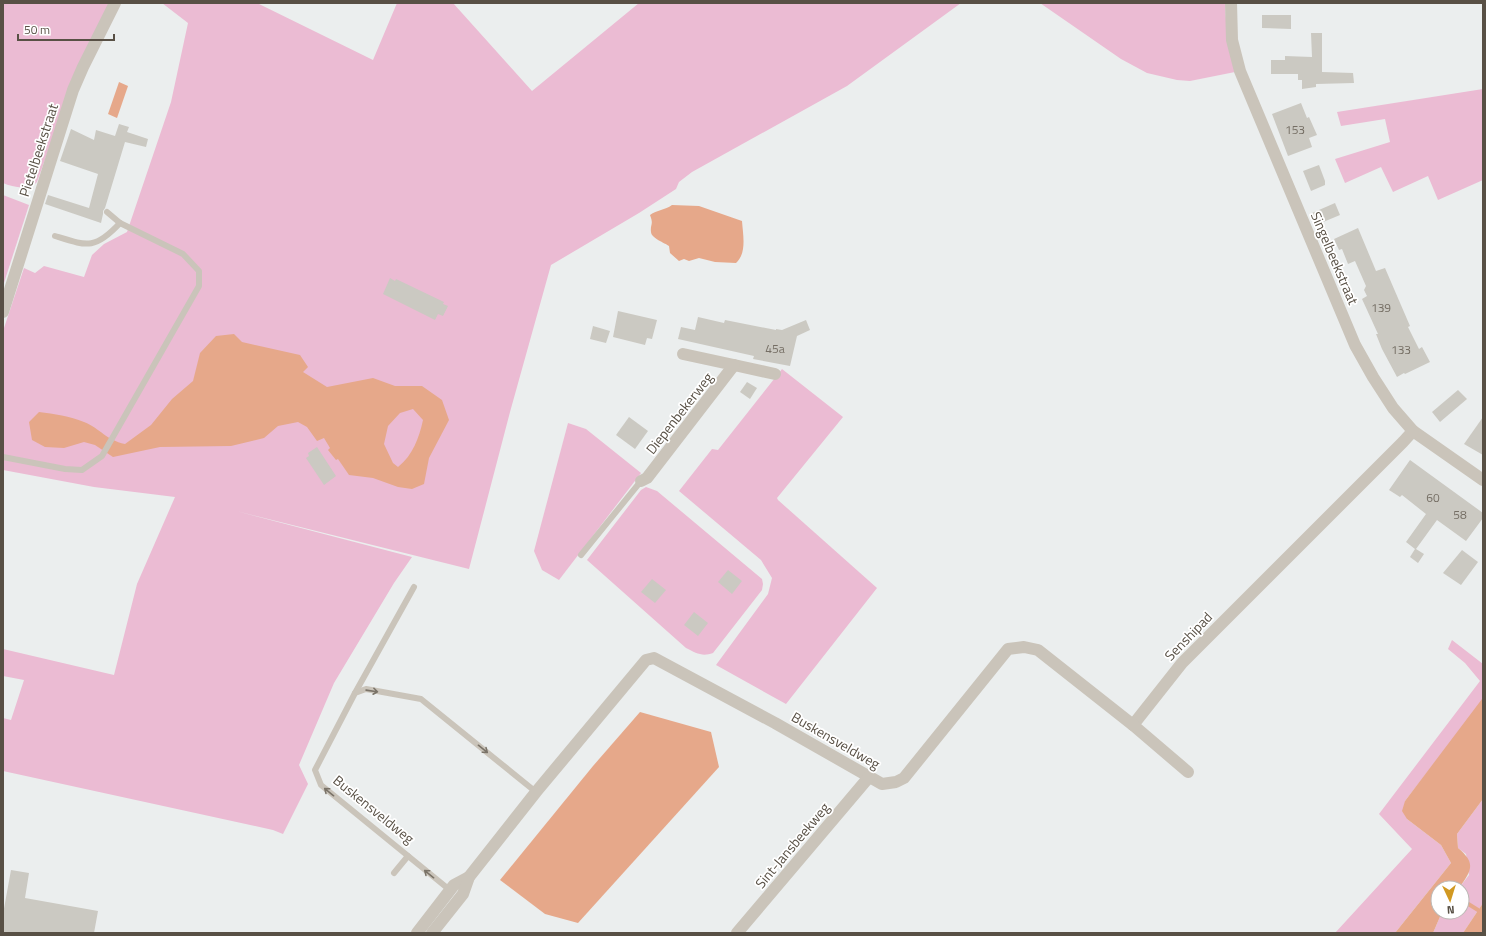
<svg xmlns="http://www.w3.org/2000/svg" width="1486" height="936" font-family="'Titillium Web',sans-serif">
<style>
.green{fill:#ebbbd3}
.water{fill:#e6a88a;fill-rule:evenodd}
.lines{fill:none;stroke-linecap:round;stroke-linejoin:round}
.stream{stroke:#e6a88a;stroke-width:4}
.building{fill:#cbc9c2}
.service{stroke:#cac4ba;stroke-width:6}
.minor{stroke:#cac4ba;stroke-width:12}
.oneway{stroke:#7a7368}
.labels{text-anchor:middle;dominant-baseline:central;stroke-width:3.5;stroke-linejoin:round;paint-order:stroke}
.number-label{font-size:12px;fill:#756e64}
.street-label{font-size:14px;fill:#585045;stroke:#fff}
</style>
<rect width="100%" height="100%" fill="#ebeeee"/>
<g class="green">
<path d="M 3,3 L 110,3 L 74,78 L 37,182 C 28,191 13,187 3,183 Z"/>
<path d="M 162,3 L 257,3 L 373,60 L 397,3 L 453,3 L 532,91 L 639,3 L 961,3 L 847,86 L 692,172 L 679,182 L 676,189 L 639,213 L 551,265 L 510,412 L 469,569 L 236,511 L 412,557 L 394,583 L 334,683 L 299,765 L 308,784 L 283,834 L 273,830 L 3,771 L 3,718 L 11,720 L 24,680 L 3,676 L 3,649 L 114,675 L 137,584 L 175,497 L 94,487 L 3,470 L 3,331 L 24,268 L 35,273 L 44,266 L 84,277 L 92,255 L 104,244 L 127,232 L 171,102 L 188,23 Z"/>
<path d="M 1040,3 L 1225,3 C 1226,27 1229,48 1235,72 L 1190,81 L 1177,80 L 1147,73 L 1121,59 Z"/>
<path d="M 1483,89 L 1483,180 L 1438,200 L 1428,176 L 1393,192 L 1381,167 L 1345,183 L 1335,159 L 1390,142 L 1385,119 L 1341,126 L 1337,112 Z"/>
<path d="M 3,195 L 29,205 L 3,286 Z"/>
<path d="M 782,369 L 843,417 L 777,498 L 778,500 L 877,588 L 786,704 L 716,665 L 768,594 L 772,578 L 761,560 L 679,491 L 712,449 L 718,450 Z"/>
<path d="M 568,423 L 586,429 L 641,473 L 559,580 L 542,570 L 534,551 Z"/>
<path d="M 646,487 L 657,491 L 762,579 L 763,584 L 762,590 L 713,653 C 702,657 696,653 686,648 L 587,560 L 641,490 Z"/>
<path d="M 1452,640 L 1483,664 L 1483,700 L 1405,801 L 1407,819 L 1441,845 L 1451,863 L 1395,933 L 1335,933 L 1412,849 L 1379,814 L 1480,681 L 1465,663 L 1448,649 Z"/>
<path d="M 1483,799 L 1483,903 L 1463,933 L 1433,933 L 1442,912 L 1462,912 L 1462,888 L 1459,888 L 1469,875 L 1466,854 L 1458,848 L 1457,834 Z"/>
</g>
<g class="water">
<path d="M 119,82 L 128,86 L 117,118 L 108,114 Z"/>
<path d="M 672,205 L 699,206 L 742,221 C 743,235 747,253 736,263 L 715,262 L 699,258 L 689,261 L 684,259 L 679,261 L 670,253 L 669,246 C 665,243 651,238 651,232 C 650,224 654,225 650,215 C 657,210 665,210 672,205 Z"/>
<path d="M 234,334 L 242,342 L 300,355 L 308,367 L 303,372 L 327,387 L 373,378 L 395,386 L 422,386 L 442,400 L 449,420 L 429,458 L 424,484 L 412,489 L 398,487 L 373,478 L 349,475 L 338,459 L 336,460 L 328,450 L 330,448 L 324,438 L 317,441 L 307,427 L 298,422 L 278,426 L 264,438 L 231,446 L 160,447 L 113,457 L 95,445 L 84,442 L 64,448 L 45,447 L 32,440 L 29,422 L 39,412 C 54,414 70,416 84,422 C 101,429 106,440 125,444 L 151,425 L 172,399 L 193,381 L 200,353 L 216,336 ZM 413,409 L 423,420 C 419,438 413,455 398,467 L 393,463 L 384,444 L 388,426 L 400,413 Z"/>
<path d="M 1482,699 L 1483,799 L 1457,834 L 1458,848 C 1476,863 1472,870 1459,888 L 1438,888 L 1438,912 L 1442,912 L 1433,933 L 1395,933 L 1451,863 L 1441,845 L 1407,819 L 1402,811 L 1405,801 Z"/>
<path d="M 640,712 L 711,732 L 719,767 L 578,923 L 545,914 L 500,880 L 593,766 Z"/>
<path d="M 1483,903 L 1483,933 L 1463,933 Z"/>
</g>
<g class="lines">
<path class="stream" d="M 1462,900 L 1478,910"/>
</g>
<g class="building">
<path d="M 1262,15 L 1291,15 L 1291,29 L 1262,28 Z"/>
<path d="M 1311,33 L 1322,33 L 1322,72 L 1353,73 L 1354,83 L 1316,84 L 1316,87 L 1302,89 L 1302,80 L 1298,80 L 1298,74 L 1271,74 L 1271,60 L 1285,60 L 1285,56 L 1312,57 Z"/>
<path d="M 1301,103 L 1307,118 L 1309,117 L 1317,135 L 1309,138 L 1312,147 L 1288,156 L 1272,114 Z"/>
<path d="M 119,124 L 129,127 L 127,132 L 148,139 L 146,147 L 125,142 L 105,208 L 103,211 L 103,214 L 101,223 L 45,204 L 48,195 L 89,208 L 98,174 L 60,161 L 71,129 L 94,140 L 96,130 L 115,136 Z"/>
<path d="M 1319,165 L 1325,181 L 1325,185 L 1311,191 L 1303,171 Z"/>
<path d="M 1335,203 L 1340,215 L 1316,225 L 1312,213 Z"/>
<path d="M 1358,228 L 1376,271 L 1385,268 L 1410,326 L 1408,327 L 1419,349 L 1422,347 L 1430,362 L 1405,374 L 1404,373 L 1397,377 L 1382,349 L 1376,334 L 1378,334 L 1362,299 L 1367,296 L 1364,290 L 1366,286 L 1355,261 L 1348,264 L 1342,249 L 1339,250 L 1334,239 Z"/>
<path d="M 390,278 L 395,281 L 396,279 L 444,302 L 443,304 L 448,306 L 443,316 L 438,314 L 435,320 L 383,294 Z"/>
<path d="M 618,311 L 657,320 L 652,339 L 647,338 L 645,345 L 613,337 Z"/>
<path d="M 698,317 L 724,323 L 725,320 L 776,330 L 776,329 L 782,330 L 806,320 L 810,330 L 797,336 L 790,366 L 753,359 L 754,356 L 678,339 L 681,327 L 695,330 Z"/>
<path d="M 593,326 L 610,331 L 606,343 L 590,339 Z"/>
<path d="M 747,382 L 757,388 L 750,399 L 740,392 Z"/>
<path d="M 1458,390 L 1467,399 L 1440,422 L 1432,412 Z"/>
<path d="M 629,417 L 648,431 L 635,449 L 616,435 Z"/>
<path d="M 1483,417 L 1483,455 L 1464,444 Z"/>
<path d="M 317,447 L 336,476 L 324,485 L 306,458 L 309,456 L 308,453 Z"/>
<path d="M 1410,460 L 1483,513 L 1483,518 L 1466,541 L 1437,520 L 1416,549 L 1424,554 L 1418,563 L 1410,557 L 1415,549 L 1406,542 L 1426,514 L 1402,495 L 1400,497 L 1389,490 Z"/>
<path d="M 1462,550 L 1478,562 L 1461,585 L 1443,573 Z"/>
<path d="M 728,570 L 742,581 L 732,594 L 718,582 Z"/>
<path d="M 652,579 L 666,590 L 655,603 L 641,592 Z"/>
<path d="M 694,612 L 708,623 L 698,636 L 684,625 Z"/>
<path d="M 11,870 L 29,873 L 25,898 L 98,911 L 94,933 L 3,933 L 3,914 Z"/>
</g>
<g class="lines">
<g class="service">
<path d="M 55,236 C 87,246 95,250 120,223"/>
<path d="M 3,457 L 65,469 L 82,470 L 102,456 L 199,286 L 199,271 L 183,254 L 120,223 L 107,212"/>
<path d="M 581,555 L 641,481"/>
<path d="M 355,693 L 414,587"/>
<path d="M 394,873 L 408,856"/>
<path d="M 451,891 L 321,785 L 315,770 L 355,693 L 366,689 L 421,699 L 536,792"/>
</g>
<g class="minor">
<path d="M 1231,3 L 1232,40 L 1240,71 L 1355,345 L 1373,377 L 1393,408 L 1413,431 L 1483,480"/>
<path d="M 3,312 L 73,90 L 83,67 L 115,3"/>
<path d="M 734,365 L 775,374"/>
<path d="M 641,481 L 647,478 L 734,365 L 683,354"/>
<path d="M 1133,725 L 1182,663 L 1403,442 L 1413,431"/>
<path d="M 417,933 L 454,885 L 469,877"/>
<path d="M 432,933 L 463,894 L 469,877 L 536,792 L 646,660 L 654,658 L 775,723 L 882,784 L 896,782 L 904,778 L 1008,649 L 1024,647 L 1038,650 L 1133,725 L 1188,772"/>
<path d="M 737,933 L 869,777"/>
</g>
</g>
<defs><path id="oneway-shaft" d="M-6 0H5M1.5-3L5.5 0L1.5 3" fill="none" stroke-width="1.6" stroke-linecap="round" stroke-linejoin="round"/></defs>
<g class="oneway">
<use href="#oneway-shaft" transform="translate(372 691) rotate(8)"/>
<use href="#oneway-shaft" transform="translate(483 749) rotate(39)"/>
<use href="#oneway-shaft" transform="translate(329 792) rotate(-141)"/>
<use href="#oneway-shaft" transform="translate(429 874) rotate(-141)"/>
</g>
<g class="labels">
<g class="number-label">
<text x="1295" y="129">153</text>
<text x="1381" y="307">139</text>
<text x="775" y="348">45a</text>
<text x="1401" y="349">133</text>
<text x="1433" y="497">60</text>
<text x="1460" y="514">58</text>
</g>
<g class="street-label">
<text transform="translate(38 150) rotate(-72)">Pietelbeekstraat</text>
<text transform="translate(1335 258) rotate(67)">Singelbeekstraat</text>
<text transform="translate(679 413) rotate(-52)">Diepenbekerweg</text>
<text transform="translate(1188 636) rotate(-46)">Senshipad</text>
<text transform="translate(836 740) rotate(30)">Buskensveldweg</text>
<text transform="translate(374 809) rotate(39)">Buskensveldweg</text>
<text transform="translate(792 845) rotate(-50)">Sint-Jansbeekweg</text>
</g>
</g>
<rect width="1486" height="936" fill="none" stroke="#585045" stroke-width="8"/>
<g transform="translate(1450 900) rotate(176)"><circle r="19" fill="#ffffff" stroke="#bcb9b5"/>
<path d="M0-3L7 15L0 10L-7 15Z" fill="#d19922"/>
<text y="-6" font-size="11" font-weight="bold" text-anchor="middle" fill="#585045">N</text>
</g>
<path d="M18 34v6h96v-6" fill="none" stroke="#585045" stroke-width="2"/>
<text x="24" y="34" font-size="12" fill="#585045" stroke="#ffffff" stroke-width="3" paint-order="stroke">50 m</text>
</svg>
